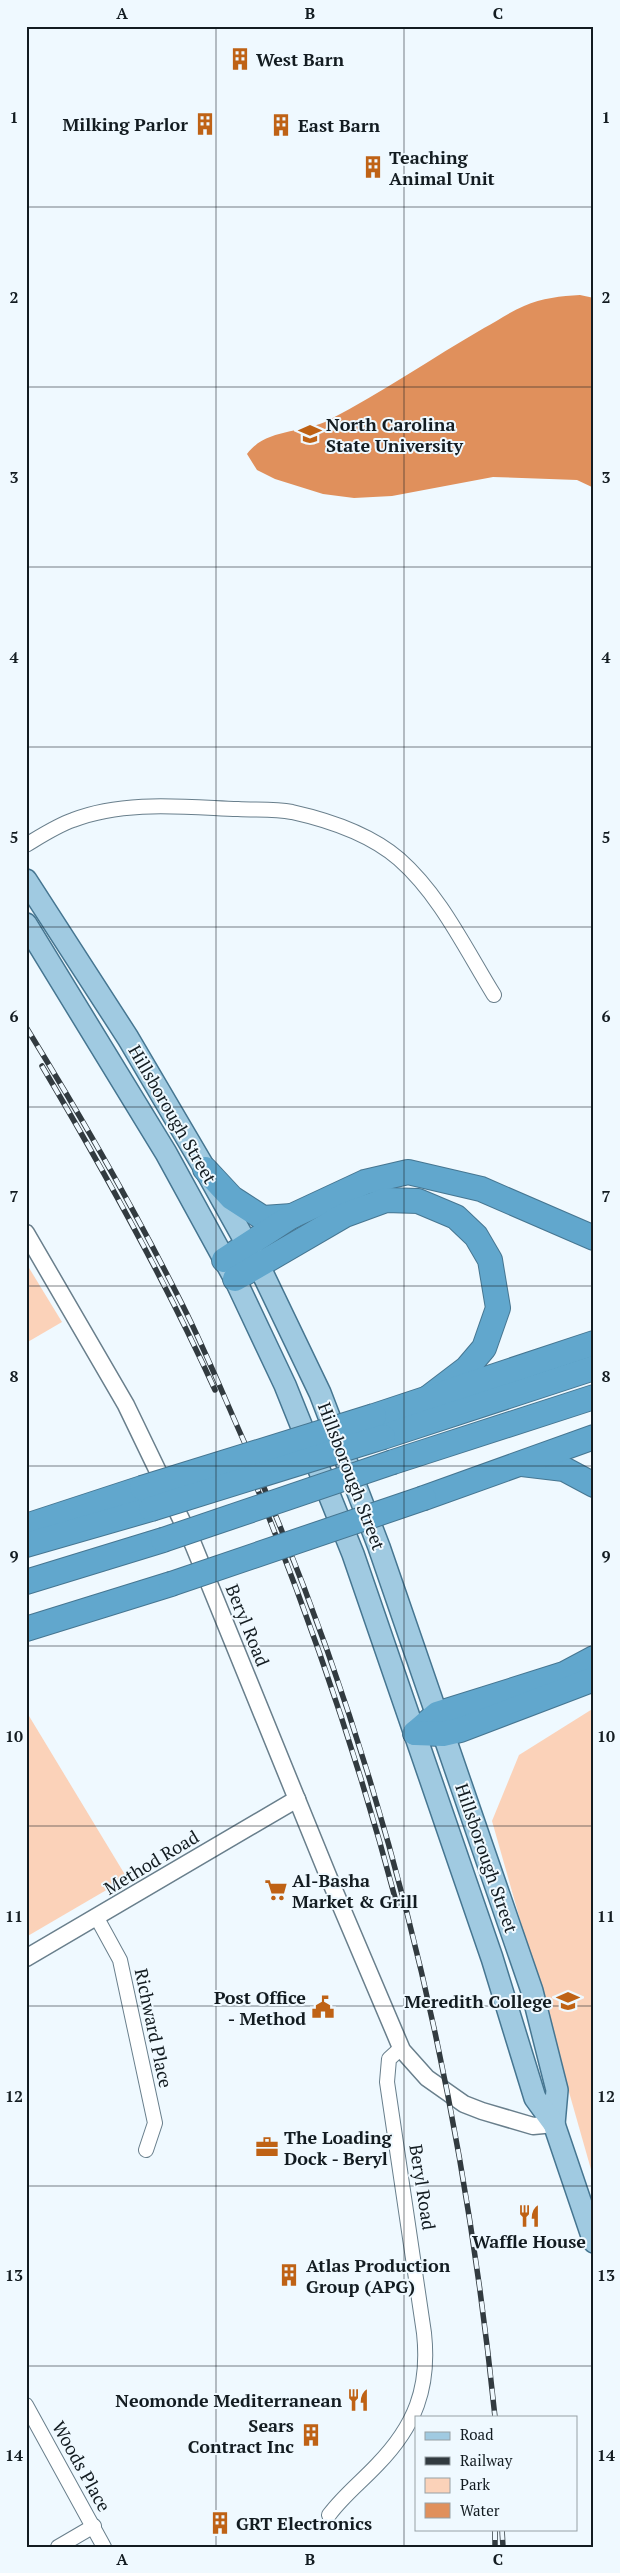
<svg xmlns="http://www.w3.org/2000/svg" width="620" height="2573" font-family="'PT Serif',serif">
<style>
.green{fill:#fbd2b9}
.water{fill:#e0905c}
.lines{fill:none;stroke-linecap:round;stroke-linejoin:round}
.minor-casing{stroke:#697f8c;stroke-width:16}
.tertiary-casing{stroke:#697f8c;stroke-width:19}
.primary-casing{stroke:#467691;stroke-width:24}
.motorway-casing{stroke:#467691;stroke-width:26}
.minor{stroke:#fff;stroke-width:14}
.tertiary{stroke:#fff;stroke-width:16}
.primary{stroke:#a0cae1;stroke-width:21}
.motorway{stroke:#61a7cd;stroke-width:24}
.rail-casing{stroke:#323b40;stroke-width:5.5}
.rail{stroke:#eff9ff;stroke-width:4;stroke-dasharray:11;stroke-linecap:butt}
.motorway-bridge-casing{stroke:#467691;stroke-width:26;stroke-linecap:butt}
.motorway-bridge{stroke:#61a7cd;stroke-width:24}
.grid{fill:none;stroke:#131c21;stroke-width:1;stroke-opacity:0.55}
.labels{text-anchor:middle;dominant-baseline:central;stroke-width:4;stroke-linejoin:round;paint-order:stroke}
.poi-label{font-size:18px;font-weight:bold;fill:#131c21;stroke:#eff9ff;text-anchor:start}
.street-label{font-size:18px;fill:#131c21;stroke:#eff9ff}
.neatline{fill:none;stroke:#131c21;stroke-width:2}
.grid-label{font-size:16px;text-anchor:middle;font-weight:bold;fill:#131c21}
</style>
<rect width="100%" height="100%" fill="#eff9ff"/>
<g class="green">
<path d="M 26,1263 L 62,1322 L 26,1343 Z"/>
<path d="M 594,1708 L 594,2180 L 492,1821 L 519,1755 Z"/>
<path d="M 26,1711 L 127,1878 L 26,1937 Z"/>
</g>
<path class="water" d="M 580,295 L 594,298 L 594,488 L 577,480 L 493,477 L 392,496 L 354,498 L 323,494 L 275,479 L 257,470 L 247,454 C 266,428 302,434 329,420 C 383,392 432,358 484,328 C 497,321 510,312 524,306 C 542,298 561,296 580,295 Z"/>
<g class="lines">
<defs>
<g id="minor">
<path d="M 26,845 C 41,836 56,826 73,820 C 124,800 185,807 238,809 C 256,810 275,809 292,812 C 328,820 370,834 399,859 C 440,895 465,948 494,995"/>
<path d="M 97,1918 L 120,1960 L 155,2123 L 146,2150"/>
<path d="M 26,2405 L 104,2547"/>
<path d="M 329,2515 C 343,2496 361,2482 377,2465 C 415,2426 430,2388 424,2333 L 387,2082 L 389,2059 L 401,2048"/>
<path d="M 58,2547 L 94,2526"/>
</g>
<g id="tertiary">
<path d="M 26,1233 L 126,1405 L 193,1544 L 329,1878 L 402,2050 L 427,2078 L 464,2104 L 482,2111 L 533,2126 L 554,2124"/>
<path d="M 26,1958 L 297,1799"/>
</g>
<g id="primary">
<path d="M 26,880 L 128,1038 L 205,1169 L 259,1266 L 320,1393 L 379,1547 L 532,1991 L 557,2090 L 554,2124"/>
<path d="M 26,924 L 166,1153 L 235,1279 L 285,1385 L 353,1554 L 492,1958 L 535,2098 L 554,2124 L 594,2242"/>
</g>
<g id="motorway">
<path d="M 205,1169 L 232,1198 L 263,1218 L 292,1216"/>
<path d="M 224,1260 L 292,1216 L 365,1182 L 408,1172 L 481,1189 L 594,1238"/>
<path d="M 235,1279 L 345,1215 L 386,1200 L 418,1201 L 456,1217 L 476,1236 L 490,1260 L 498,1308 L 484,1348 L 467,1368 L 425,1400"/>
<path d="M 374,1416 L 594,1343"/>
<path d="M 383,1437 L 594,1368"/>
<path d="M 393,1462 L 594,1397"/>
<path d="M 522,1464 L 564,1469 L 594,1485"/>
<path d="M 424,1498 L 594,1437"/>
<path d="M 26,1526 L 142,1488"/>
<path d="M 26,1545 L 151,1509"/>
<path d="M 26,1582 L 163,1540"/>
<path d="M 26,1629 L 171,1584"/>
<path d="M 415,1733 L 437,1714 L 564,1674 L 594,1658"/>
<path d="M 415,1733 L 443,1734 L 460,1730 L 594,1679"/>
</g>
</defs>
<use href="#minor" class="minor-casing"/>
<use href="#tertiary" class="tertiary-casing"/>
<use href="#primary" class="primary-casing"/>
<use href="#motorway" class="motorway-casing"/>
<use href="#minor" class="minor"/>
<use href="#tertiary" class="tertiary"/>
<use href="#primary" class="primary"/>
<use href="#motorway" class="motorway"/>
<defs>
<g id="rail">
<path d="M 26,1027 C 82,1118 135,1210 183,1306 C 203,1346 220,1387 238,1428 C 380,1744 460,2072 495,2417"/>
<path d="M 42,1066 C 104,1171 164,1278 215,1390"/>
<path d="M 246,1461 C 306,1606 357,1753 397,1905"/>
<path d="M 495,2529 L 495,2547"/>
<path d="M 502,2529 L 503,2547"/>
</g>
</defs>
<use href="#rail" class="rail-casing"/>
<use href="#rail" class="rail"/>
<defs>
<g id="motorway-bridge">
<path d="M 142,1488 L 374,1416"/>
<path d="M 151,1509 L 383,1437"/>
<path d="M 163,1540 L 393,1462"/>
<path d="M 171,1584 L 424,1498"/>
</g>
</defs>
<use href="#motorway-bridge" class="motorway-bridge-casing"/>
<use href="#motorway-bridge" class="motorway-bridge"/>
</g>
<path class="grid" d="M 216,26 L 216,2547M 404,26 L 404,2547M 26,207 L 594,207M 26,387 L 594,387M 26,567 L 594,567M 26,747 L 594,747M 26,927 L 594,927M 26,1107 L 594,1107M 26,1286 L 594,1286M 26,1466 L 594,1466M 26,1646 L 594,1646M 26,1826 L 594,1826M 26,2006 L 594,2006M 26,2186 L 594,2186M 26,2366 L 594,2366"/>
<defs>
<symbol id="building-bare" viewBox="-9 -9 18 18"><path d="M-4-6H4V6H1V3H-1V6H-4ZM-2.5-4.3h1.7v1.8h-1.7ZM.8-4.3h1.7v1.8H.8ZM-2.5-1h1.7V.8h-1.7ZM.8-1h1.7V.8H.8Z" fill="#bf6215" stroke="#eff9ff" stroke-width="2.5" paint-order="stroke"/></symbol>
<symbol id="university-bare" viewBox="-9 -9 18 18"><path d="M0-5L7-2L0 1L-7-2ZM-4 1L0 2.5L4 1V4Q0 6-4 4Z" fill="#bf6215" stroke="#eff9ff" stroke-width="2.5" paint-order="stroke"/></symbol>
<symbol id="supermarket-bare" viewBox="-9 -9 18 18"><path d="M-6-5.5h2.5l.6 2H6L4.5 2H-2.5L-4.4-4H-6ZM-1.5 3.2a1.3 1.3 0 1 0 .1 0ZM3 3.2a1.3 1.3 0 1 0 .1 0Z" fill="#bf6215" stroke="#eff9ff" stroke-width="2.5" paint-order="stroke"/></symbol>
<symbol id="civic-bare" viewBox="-9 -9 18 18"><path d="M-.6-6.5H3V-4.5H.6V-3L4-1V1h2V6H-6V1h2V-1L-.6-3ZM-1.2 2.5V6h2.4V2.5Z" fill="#bf6215" stroke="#eff9ff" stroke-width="2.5" paint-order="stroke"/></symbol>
<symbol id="office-bare" viewBox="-9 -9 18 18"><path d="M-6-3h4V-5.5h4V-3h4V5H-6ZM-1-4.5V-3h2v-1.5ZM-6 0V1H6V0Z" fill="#bf6215" stroke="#eff9ff" stroke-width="2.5" paint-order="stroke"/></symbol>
<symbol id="restaurant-bare" viewBox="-9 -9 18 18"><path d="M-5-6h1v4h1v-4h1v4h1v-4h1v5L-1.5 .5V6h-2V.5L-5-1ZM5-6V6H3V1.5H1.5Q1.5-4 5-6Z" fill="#bf6215" stroke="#eff9ff" stroke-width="2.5" paint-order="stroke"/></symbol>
</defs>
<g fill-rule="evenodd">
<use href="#building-bare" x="224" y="43" width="32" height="32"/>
<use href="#building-bare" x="189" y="108" width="32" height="32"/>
<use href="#building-bare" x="265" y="109" width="32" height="32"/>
<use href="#building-bare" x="357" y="151" width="32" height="32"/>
<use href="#university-bare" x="294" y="418" width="32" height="32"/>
<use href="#supermarket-bare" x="260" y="1874" width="32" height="32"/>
<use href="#university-bare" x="552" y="1985" width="32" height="32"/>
<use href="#civic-bare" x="307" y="1991" width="32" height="32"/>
<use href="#office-bare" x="251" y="2131" width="32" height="32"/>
<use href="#restaurant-bare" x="513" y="2200" width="32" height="32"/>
<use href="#building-bare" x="273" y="2259" width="32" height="32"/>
<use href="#restaurant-bare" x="342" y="2384" width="32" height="32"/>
<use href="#building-bare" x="295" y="2419" width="32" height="32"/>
<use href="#building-bare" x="204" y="2507" width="32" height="32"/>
</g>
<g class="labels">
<g class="poi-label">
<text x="256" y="59">West Barn</text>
<text x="188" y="124" text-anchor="end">Milking Parlor</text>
<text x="298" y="125">East Barn</text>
<text x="389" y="157">Teaching<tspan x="389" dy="21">Animal Unit</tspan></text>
<text x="326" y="424">North Carolina<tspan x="326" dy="21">State University</tspan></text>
<text x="292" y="1880">Al-Basha<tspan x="292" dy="21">Market &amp; Grill</tspan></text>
<text x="306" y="1997" text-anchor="end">Post Office<tspan x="306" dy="21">- Method</tspan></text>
<text x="552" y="2001" text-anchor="end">Meredith College</text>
<text x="284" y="2137">The Loading<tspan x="284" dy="21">Dock - Beryl</tspan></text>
<text x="529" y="2241" text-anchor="middle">Waffle House</text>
<text x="306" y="2265">Atlas Production<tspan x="306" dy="21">Group (APG)</tspan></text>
<text x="342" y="2400" text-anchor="end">Neomonde Mediterranean</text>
<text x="294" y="2425" text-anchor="end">Sears<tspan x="294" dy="21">Contract Inc</tspan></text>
<text x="236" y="2523">GRT Electronics</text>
</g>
<g class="street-label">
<text transform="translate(173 1114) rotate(60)">Hillsborough Street</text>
<text transform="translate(352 1476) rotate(69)">Hillsborough Street</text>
<text transform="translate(248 1625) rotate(68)">Beryl Road</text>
<text transform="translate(487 1858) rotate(71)">Hillsborough Street</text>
<text transform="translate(151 1862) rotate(-31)">Method Road</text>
<text transform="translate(154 2028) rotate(78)">Richward Place</text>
<text transform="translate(423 2187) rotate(81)">Beryl Road</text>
<text transform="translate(82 2466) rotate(61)">Woods Place</text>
</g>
</g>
<rect width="620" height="2573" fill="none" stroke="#eff9ff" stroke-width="55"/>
<rect x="415" y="2416" width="162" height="115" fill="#eff9ff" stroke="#97a1a6"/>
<rect x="425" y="2432" width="25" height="8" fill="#a0cae1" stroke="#97a1a6"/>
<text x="460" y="2440" font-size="15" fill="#131c21">Road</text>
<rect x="425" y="2457" width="25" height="8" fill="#323b40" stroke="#97a1a6"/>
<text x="460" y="2466" font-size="15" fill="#131c21">Railway</text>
<rect x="425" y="2478" width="25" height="15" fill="#fbd2b9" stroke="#97a1a6"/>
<text x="460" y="2490" font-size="15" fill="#131c21">Park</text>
<rect x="425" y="2503" width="25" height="15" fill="#e0905c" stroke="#97a1a6"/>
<text x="460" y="2516" font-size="15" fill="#131c21">Water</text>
<rect x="28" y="28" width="564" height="2518" class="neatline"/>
<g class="grid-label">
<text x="122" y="19">A</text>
<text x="310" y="19">B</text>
<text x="498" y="19">C</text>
<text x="14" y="123">1</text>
<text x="606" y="123">1</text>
<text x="14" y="303">2</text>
<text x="606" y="303">2</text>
<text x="14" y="483">3</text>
<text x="606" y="483">3</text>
<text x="14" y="663">4</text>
<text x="606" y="663">4</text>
<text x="14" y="843">5</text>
<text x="606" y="843">5</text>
<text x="14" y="1022">6</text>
<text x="606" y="1022">6</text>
<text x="14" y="1202">7</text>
<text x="606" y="1202">7</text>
<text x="14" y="1382">8</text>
<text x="606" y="1382">8</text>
<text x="14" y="1562">9</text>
<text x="606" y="1562">9</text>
<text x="14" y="1742">10</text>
<text x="606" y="1742">10</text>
<text x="14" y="1922">11</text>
<text x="606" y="1922">11</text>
<text x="14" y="2102">12</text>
<text x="606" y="2102">12</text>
<text x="14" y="2281">13</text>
<text x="606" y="2281">13</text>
<text x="14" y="2461">14</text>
<text x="606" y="2461">14</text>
<text x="122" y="2565">A</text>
<text x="310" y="2565">B</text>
<text x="498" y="2565">C</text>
</g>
</svg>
